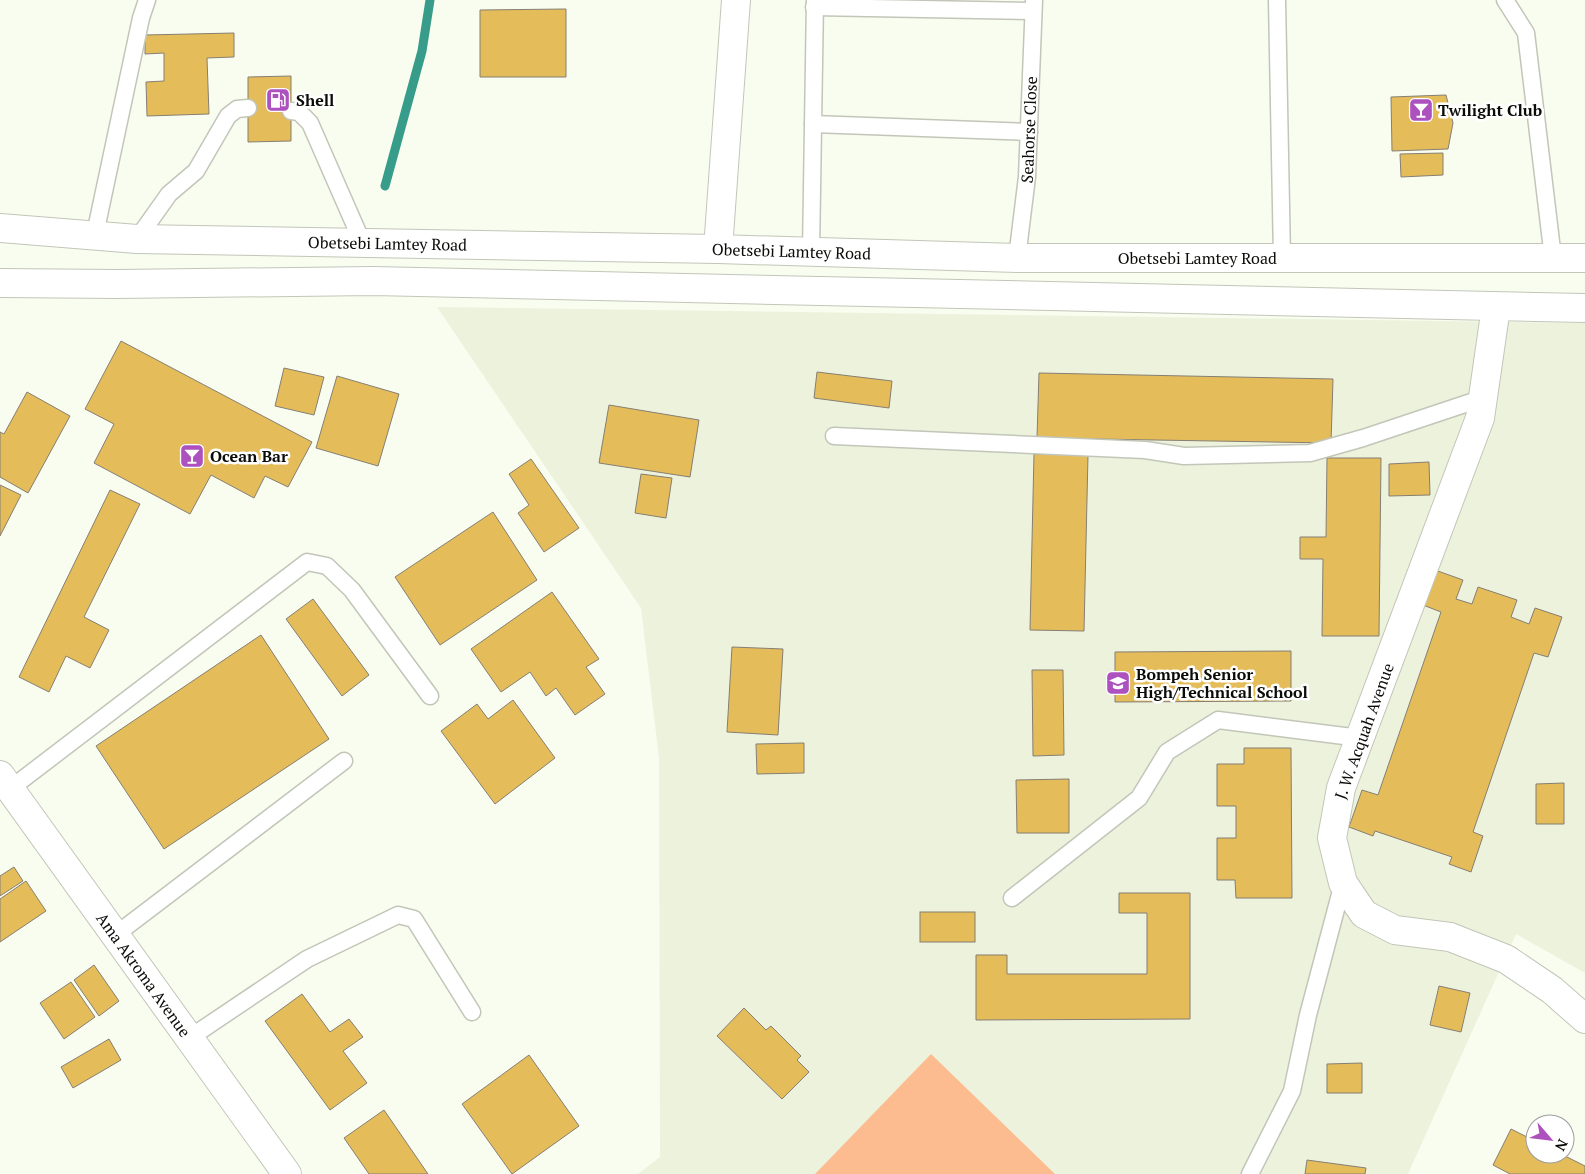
<svg xmlns="http://www.w3.org/2000/svg" width="1585" height="1174" font-family="'PT Serif',serif">
<style>
.built{fill:#edf2dd}
.green{fill:#fdbc8f}
.lines{fill:none;stroke-linecap:round;stroke-linejoin:round}
.stream{stroke:#379c8a;stroke-width:9}
.building{fill:#e5bc5a;stroke:#857f73}
.service-casing{stroke:#c2c6b8;stroke-width:19}
.minor-casing{stroke:#c2c6b8;stroke-width:30}
.secondary-casing{stroke:#c2c6b8;stroke-width:30}
.service{stroke:#fff;stroke-width:16}
.minor{stroke:#fff;stroke-width:28}
.secondary{stroke:#fff;stroke-width:28}
.labels{text-anchor:middle;dominant-baseline:central;stroke-width:5;stroke-linejoin:round;paint-order:stroke}
.poi-label{font-size:16px;font-weight:bold;fill:#0b0c08;stroke:#fff;text-anchor:start}
.street-label{font-size:16px;fill:#0b0c08;stroke:#fff}
</style>
<rect width="100%" height="100%" fill="#f9fdef"/>
<path class="built" d="M 437,307 L 1585,323 L 1585,973 L 1516,934 L 1408,1174 L 638,1174 L 660,1157 L 659,758 L 641,608 Z"/>
<path class="green" d="M 931,1054 L 1055,1174 L 815,1174 Z"/>
<g class="lines">
<path class="stream" d="M 385,186 L 422,51 L 430,0"/>
</g>
<g class="building">
<path d="M 566,9 L 566,77 L 480,77 L 480,10 Z"/>
<path d="M 234,33 L 234,57 L 207,58 L 209,114 L 147,116 L 146,82 L 164,81 L 164,53 L 145,54 L 145,35 Z"/>
<path d="M 291,76 L 291,141 L 248,142 L 248,77 Z"/>
<path d="M 1446,95 L 1453,123 L 1448,149 L 1392,151 L 1391,97 Z"/>
<path d="M 1443,153 L 1443,175 L 1401,177 L 1400,154 Z"/>
<path d="M 121,341 L 312,442 L 288,487 L 265,476 L 254,498 L 211,475 L 190,514 L 94,463 L 114,424 L 85,409 Z"/>
<path d="M 284,368 L 324,377 L 314,415 L 275,406 Z"/>
<path d="M 817,372 L 892,381 L 889,408 L 814,398 Z"/>
<path d="M 1039,373 L 1333,379 L 1331,443 L 1037,438 Z"/>
<path d="M 337,376 L 399,394 L 378,466 L 316,448 Z"/>
<path d="M 27,392 L 70,416 L 28,493 L 0,477 L 0,432 L 4,434 Z"/>
<path d="M 609,405 L 699,420 L 690,477 L 599,463 Z"/>
<path d="M 1034,454 L 1088,455 L 1084,631 L 1030,630 Z"/>
<path d="M 1327,458 L 1381,458 L 1379,636 L 1322,636 L 1323,559 L 1300,559 L 1300,537 L 1326,537 Z"/>
<path d="M 531,459 L 579,528 L 544,552 L 518,513 L 529,505 L 509,474 Z"/>
<path d="M 1429,462 L 1430,495 L 1389,496 L 1389,464 Z"/>
<path d="M 641,474 L 672,478 L 666,518 L 635,513 Z"/>
<path d="M 0,485 L 21,495 L 0,536 Z"/>
<path d="M 110,490 L 140,504 L 84,617 L 109,630 L 90,668 L 66,656 L 49,692 L 19,677 Z"/>
<path d="M 493,512 L 537,580 L 440,645 L 395,577 Z"/>
<path d="M 1435,570 L 1463,580 L 1456,599 L 1472,604 L 1478,587 L 1517,600 L 1511,617 L 1529,624 L 1535,608 L 1562,617 L 1548,657 L 1534,653 L 1473,832 L 1483,836 L 1471,872 L 1449,864 L 1452,857 L 1375,831 L 1373,836 L 1349,827 L 1362,790 L 1378,795 L 1441,612 L 1423,605 Z"/>
<path d="M 552,592 L 599,659 L 586,667 L 605,694 L 575,715 L 556,688 L 546,696 L 530,672 L 501,692 L 471,649 Z"/>
<path d="M 313,599 L 369,675 L 342,696 L 286,619 Z"/>
<path d="M 261,635 L 329,739 L 164,849 L 96,746 Z"/>
<path d="M 732,647 L 783,649 L 778,735 L 727,732 Z"/>
<path d="M 1291,651 L 1291,701 L 1115,702 L 1115,652 Z"/>
<path d="M 1032,670 L 1063,670 L 1064,755 L 1033,756 Z"/>
<path d="M 513,700 L 555,758 L 495,804 L 441,731 L 477,704 L 488,719 Z"/>
<path d="M 804,743 L 804,773 L 757,774 L 756,744 Z"/>
<path d="M 1244,748 L 1291,748 L 1292,898 L 1236,898 L 1235,880 L 1217,880 L 1217,838 L 1236,838 L 1236,806 L 1217,806 L 1217,764 L 1244,764 Z"/>
<path d="M 1069,779 L 1069,833 L 1017,833 L 1016,780 Z"/>
<path d="M 1564,783 L 1564,824 L 1536,824 L 1536,784 Z"/>
<path d="M 14,867 L 23,881 L 0,896 L 0,876 Z"/>
<path d="M 26,881 L 46,911 L 0,942 L 0,899 Z"/>
<path d="M 1119,893 L 1190,893 L 1190,1019 L 976,1020 L 976,955 L 1007,955 L 1007,974 L 1147,974 L 1147,913 L 1119,913 Z"/>
<rect x="920" y="912" width="55" height="30"/>
<path d="M 94,965 L 119,1001 L 99,1016 L 74,980 Z"/>
<path d="M 71,982 L 95,1017 L 64,1039 L 40,1003 Z"/>
<path d="M 1439,986 L 1470,993 L 1461,1032 L 1430,1025 Z"/>
<path d="M 302,994 L 330,1032 L 349,1019 L 363,1037 L 343,1051 L 367,1083 L 330,1110 L 265,1021 Z"/>
<path d="M 744,1008 L 766,1030 L 771,1026 L 801,1056 L 797,1060 L 809,1072 L 782,1099 L 717,1036 Z"/>
<path d="M 109,1039 L 121,1060 L 73,1088 L 61,1067 Z"/>
<path d="M 529,1055 L 579,1126 L 512,1174 L 462,1104 Z"/>
<path d="M 1362,1063 L 1362,1093 L 1327,1093 L 1327,1064 Z"/>
<path d="M 384,1110 L 428,1174 L 369,1174 L 344,1138 Z"/>
<path d="M 1511,1129 L 1535,1141 L 1535,1154 L 1561,1154 L 1585,1166 L 1585,1174 L 1510,1174 L 1493,1165 Z"/>
<path d="M 1307,1160 L 1366,1168 L 1365,1174 L 1305,1174 Z"/>
</g>
<g class="lines">
<defs>
<g id="service">
<path d="M 1277,0 L 1282,258"/>
<path d="M 1505,0 L 1526,33 L 1553,258"/>
<path d="M 814,7 L 1032,11"/>
<path d="M 291,111 L 299,112 L 310,123 L 363,244"/>
<path d="M 813,124 L 1029,132"/>
<path d="M 95,234 L 141,18 L 147,0"/>
<path d="M 137,239 L 169,194 L 196,171 L 228,116 L 237,109 L 248,108"/>
<path d="M 811,252 L 815,0"/>
<path id="s1" d="M 1017,258 L 1027,177 L 1034,0"/>
<path d="M 834,436 L 1145,450 L 1184,456 L 1310,453 L 1363,438 L 1483,398"/>
<path d="M 10,789 L 307,562 L 327,566 L 352,590 L 430,696"/>
<path d="M 1012,898 L 1139,798 L 1167,752 L 1218,720 L 1360,738"/>
<path d="M 114,936 L 344,761"/>
<path d="M 188,1039 L 307,959 L 398,915 L 414,919 L 472,1012"/>
<path d="M 1250,1174 L 1292,1091 L 1308,1015 L 1343,883"/>
</g>
<g id="minor">
<path d="M 718,249 L 736,0"/>
<path d="M 1496,307 L 1480,418 L 1341,788 L 1332,838 L 1343,883 L 1364,914 L 1395,930 L 1450,937 L 1506,959 L 1552,990 L 1585,1019"/>
<path id="s2" d="M 0,775 L 287,1174"/>
</g>
<g id="secondary">
<path id="s3" d="M 0,228 L 137,239 L 718,249 L 1017,258 L 1585,258"/>
<path d="M 0,283 L 117,284 L 373,281 L 1585,308"/>
</g>
</defs>
<use href="#service" class="service-casing"/>
<use href="#minor" class="minor-casing"/>
<use href="#secondary" class="secondary-casing"/>
<use href="#service" class="service"/>
<use href="#minor" class="minor"/>
<use href="#secondary" class="secondary"/>
</g>
<defs>
<symbol id="fuel-square" viewBox="-11 -11 22 22"><rect x="-9" y="-9" width="18" height="18" rx="4" fill="#ac51bd" stroke="#fff"/><path d="M-5.5-6h7V0h2V4h1.3V-2.5L3-4.5l.8-.8L6-3V5H2.5V1h-1V6h-7ZM-4.2-4.7v3.2H.2V-4.7Z" fill="#fff"/></symbol>
<symbol id="bar-square" viewBox="-11 -11 22 22"><rect x="-9" y="-9" width="18" height="18" rx="4" fill="#ac51bd" stroke="#fff"/><path d="M-6-5H6L.8 .8V4.5H3.5V6h-7V4.5H-.8V.8Z" fill="#fff"/></symbol>
<symbol id="school-square" viewBox="-11 -11 22 22"><rect x="-9" y="-9" width="18" height="18" rx="4" fill="#ac51bd" stroke="#fff"/><path d="M0-5L7-2L0 1L-7-2ZM-4 1L0 2.5L4 1V4Q0 6-4 4Z" fill="#fff"/></symbol>
</defs>
<g fill-rule="evenodd">
<use href="#fuel-square" x="264" y="86" width="28" height="28"/>
<use href="#bar-square" x="1407" y="96" width="28" height="28"/>
<use href="#bar-square" x="178" y="442" width="28" height="28"/>
<use href="#school-square" x="1104" y="669" width="28" height="28"/>
</g>
<g class="labels">
<g class="poi-label">
<text x="296" y="100">Shell</text>
<text x="1438" y="110">Twilight Club</text>
<text x="210" y="456">Ocean Bar</text>
<text x="1136" y="674">Bompeh Senior<tspan x="1136" dy="18">High/Technical School</tspan></text>
</g>
<g class="street-label">
<text stroke="none"><textPath href="#s1" startOffset="129">Seahorse Close</textPath></text>
<text stroke="none"><textPath href="#s3" startOffset="388">Obetsebi Lamtey Road</textPath></text>
<text stroke="none"><textPath href="#s3" startOffset="792">Obetsebi Lamtey Road</textPath></text>
<text stroke="none"><textPath href="#s3" startOffset="1198">Obetsebi Lamtey Road</textPath></text>
<text transform="translate(1364 731) rotate(-70)">J. W. Acquah Avenue</text>
<text stroke="none"><textPath href="#s2" startOffset="246">Ama Akroma Avenue</textPath></text>
</g>
</g>
<g transform="translate(1550 1139) rotate(118)"><circle r="24" fill="#ffffff" stroke="#9d9e9c"/>
<path d="M0-4L9 19L0 12L-9 19Z" fill="#ac51bd"/>
<text y="-8" font-size="14" font-weight="bold" text-anchor="middle" fill="#0b0c08">N</text>
</g>
</svg>
